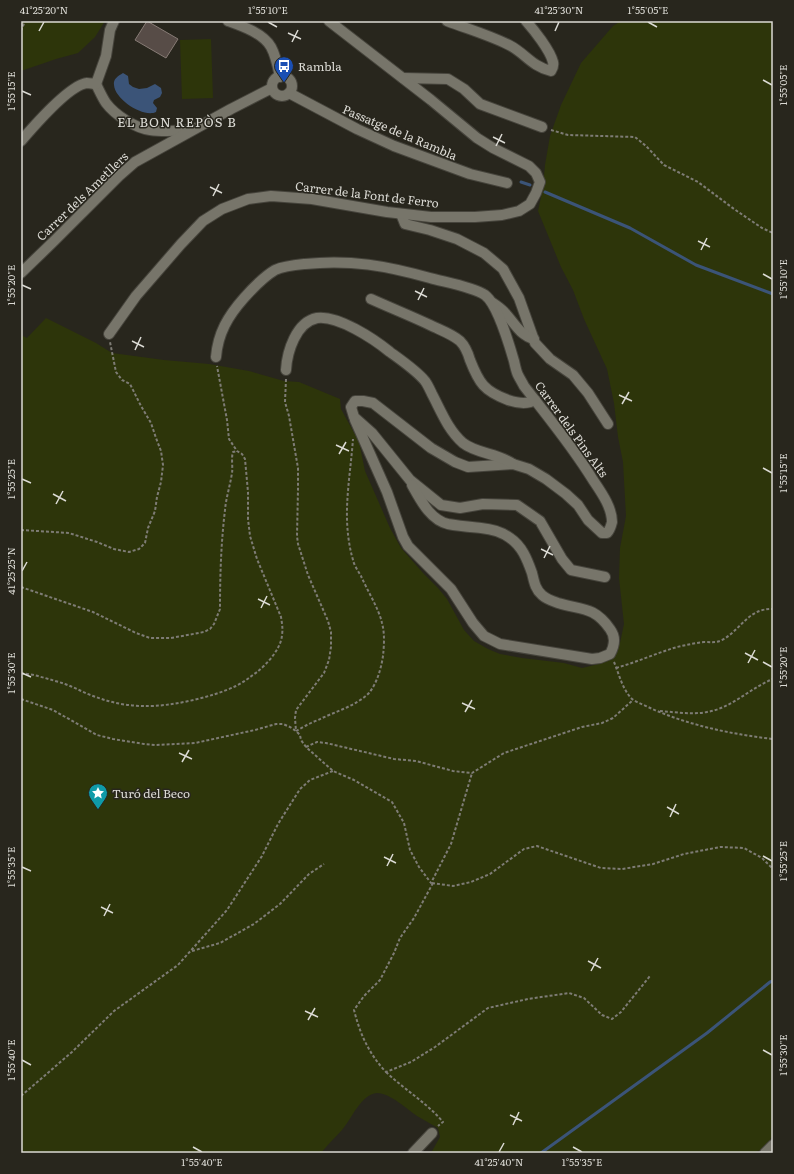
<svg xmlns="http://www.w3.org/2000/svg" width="794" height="1174" font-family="Literata,serif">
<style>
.green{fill:#2d350a}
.water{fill:#3b5478}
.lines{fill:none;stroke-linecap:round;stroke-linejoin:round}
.stream{stroke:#3b5478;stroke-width:3}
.building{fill:#574c47;stroke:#877b75}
.minor-casing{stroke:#46443c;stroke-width:12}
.path{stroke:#7e7c75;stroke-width:2;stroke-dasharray:3 2;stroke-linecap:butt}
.minor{stroke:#77756a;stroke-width:10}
.ticks{fill:none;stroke:#dbdad4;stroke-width:1.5}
.labels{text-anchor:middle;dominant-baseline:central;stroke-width:3;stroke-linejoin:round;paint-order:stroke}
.poi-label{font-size:12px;fill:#dbdad4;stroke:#28261d;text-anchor:start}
.street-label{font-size:12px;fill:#dbdad4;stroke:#28261d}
.neighbourhood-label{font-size:13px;letter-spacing:1px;fill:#dbdad4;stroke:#28261d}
.neatline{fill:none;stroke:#dbdad4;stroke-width:1.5}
.ticks-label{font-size:10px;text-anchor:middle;fill:#dbdad4}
</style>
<rect width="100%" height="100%" fill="#28261d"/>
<g class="green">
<path d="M 21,21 L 105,21 L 95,37 L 78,53 L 56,59 L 21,71 Z"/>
<path d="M 621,21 L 773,21 L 773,1134 L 766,1148 L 752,1153 L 431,1153 L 440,1137 L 438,1128 C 431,1124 424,1120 417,1116 C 407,1109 390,1093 377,1093 C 361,1094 351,1120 342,1130 C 335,1138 327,1145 321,1153 L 21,1153 L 21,335 L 27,338 L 46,318 L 96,343 L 112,353 L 164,360 L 209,364 L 249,371 L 284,381 L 299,382 L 340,399 L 341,409 L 359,442 L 365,471 L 390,528 L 401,548 L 423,573 L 438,588 L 447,599 L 464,630 L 474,641 L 488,649 L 500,654 L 522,658 L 564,663 L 582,668 L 599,664 L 611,655 L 620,643 L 624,624 L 619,578 L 620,548 L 626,516 L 623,462 L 618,437 L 614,403 L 607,369 L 584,319 L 573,290 L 561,267 L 538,211 L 543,188 L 545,165 L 550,136 L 561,105 L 581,63 L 613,26 Z"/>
<path d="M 211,39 L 213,98 L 182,99 L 180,40 Z"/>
</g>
<path class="water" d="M 123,73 L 128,76 L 129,84 L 133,87 L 139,89 L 147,88 L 155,84 L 161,88 L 162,93 L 160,97 L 154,100 L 153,103 L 157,108 L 156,112 C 144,118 115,100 114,85 C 113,79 118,76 123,73 Z"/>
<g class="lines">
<g class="stream">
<path d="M 521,182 L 530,185"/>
<path d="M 545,192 L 630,228 L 696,265 L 773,294"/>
<path d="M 541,1153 L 707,1033 L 770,982 L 773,981"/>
</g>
</g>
<path class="building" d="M 147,21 L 178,39 L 166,58 L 135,40 Z"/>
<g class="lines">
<defs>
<g id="minor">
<path d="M 228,21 C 242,26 263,33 271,47 C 276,56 278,67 280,77"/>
<path d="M 447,21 C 468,29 489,35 509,45 C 525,53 531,66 551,71 C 553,68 554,66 553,62 C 550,50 534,30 526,21"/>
<circle cx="282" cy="86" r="10"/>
<path d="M 403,78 L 448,79 L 464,89 L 480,104 L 542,127"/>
<path d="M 96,84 C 99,90 102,97 106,103 C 115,115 135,128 150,130 C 163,132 176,131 190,130"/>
<path d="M 96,84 L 106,56 L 110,30 L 114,21"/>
<path d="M 289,93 L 357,129 L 394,146 L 470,174 L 507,183"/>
<path d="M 21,141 C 33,127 69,85 87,83 C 90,83 93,84 96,84"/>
<path d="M 401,214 L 405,224 L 430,230 L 457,239 L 484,253 L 503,269 L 519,298 L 535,343 L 550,359 L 573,375 L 588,393 L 608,424"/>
<path d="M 21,273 L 54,241 L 119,176 L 135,162 L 231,109 L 272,88"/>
<path d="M 371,299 C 391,308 411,316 430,325 C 440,330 452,334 460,341 C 465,346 468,353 470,360 C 479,383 484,391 508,400 C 517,403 527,405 535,400"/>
<path d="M 493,303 C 497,306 502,309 506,314 C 515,324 520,335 534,339"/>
<path d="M 109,334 L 136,296 L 181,244 L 203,221 L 222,209 L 248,199 L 271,196 L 312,199 L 387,212 L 431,217 L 475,217 L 502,215 L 519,211 L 530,204 L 536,193 L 540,182 L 536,173 L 529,166 L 493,148 L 477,138 L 431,100 L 329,21"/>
<path d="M 216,357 C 218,333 228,316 244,298 C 252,289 265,276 275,270 C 284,266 295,265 305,264 C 350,259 387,266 430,278 C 444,282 473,287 485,295 C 498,305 509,344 514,361 C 515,365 516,371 518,375 C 520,379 522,382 524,386 C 548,417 573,447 593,480 C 601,492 612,507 612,522 C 611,526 610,530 607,533 L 602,533 L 588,520 L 578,505 L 566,494 L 546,479 L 529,469 L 513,464 L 468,467 L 455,462 L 431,448 L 373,403 L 363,401 L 355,401 L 351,407 L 354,417 L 372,433 L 410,480 L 441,505 L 460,508 L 483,504 L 517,505 L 540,521 L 562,559 L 571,570 L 605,577"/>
<path d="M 286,370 C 287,352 296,322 317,318 C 338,315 374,339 390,352 C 401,360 417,371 425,381 C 428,385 430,390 432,394 C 441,411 448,430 463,443 C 477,454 498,453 513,464"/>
<path d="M 355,420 L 387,492 L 403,537 L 408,546 L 451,589 L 473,623 L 484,636 L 500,644 L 592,659 L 600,658 L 610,654 C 615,645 616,637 610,629 C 594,606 581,610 558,603 C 552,601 546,599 542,595 C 535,589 534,581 532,573 C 527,559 522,546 510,538 C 502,532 491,529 481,528 C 471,527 459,526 448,524 C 430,520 420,499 412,485"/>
<path d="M 413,1153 L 432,1133"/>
<path d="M 765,1153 L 773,1145"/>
</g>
</defs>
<use href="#minor" class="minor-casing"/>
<g class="path">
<path d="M 21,31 L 25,21"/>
<path d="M 551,130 L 568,135 L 635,137 L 646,146 L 664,165 L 698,182 L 734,209 L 762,228 L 773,233"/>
<path d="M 286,379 L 285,402 L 289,416 L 298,468 L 298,489 L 297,536 L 298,544 L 308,575 L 328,621 L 331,632 L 331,647 L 329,660 L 324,673 L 296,710 L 295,718 L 296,731"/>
<path d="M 21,530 L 69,533 L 97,542 L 114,549 L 129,552 L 139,549 L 145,543 L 148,528 L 155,511 L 157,497 L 161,482 L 163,465 L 161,451 L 156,438 L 151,423 L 141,406 L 130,384 L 122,380 L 116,372 L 110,342"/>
<path d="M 21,587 L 93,612 L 136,633 L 150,638 L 171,638 L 204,632 L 210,629 L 214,624 L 220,609 C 220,576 221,543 225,510 C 226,498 230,486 232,473 C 233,467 231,458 233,452 L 237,451"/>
<path d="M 614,662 C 619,674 622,688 631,698 C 635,702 642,704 648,707 C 687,725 730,734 773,739"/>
<path d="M 616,668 C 637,662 657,653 677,647 C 686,645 695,643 704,642 C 711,642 716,643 722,640 C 741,630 748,608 773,609"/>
<path d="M 21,674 C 29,673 37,676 45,678 C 52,680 59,682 65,684 C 76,688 86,694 96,697 C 112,703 128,706 144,706 C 170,707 213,697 236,686 C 244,682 250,677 257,672 C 267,664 281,649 282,635 C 283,629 282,623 281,617 L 257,559 L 250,536 L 248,519 L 248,492 L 245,459 L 242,454 L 237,451 L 229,439 L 227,420 L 217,366"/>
<path d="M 21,699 L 53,710 L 97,735 L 113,739 L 144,744 L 155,745 L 195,743 L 255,730 L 276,724 L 283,724 L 290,727 L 296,731 L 300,735 L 301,740 L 306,747 L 333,771 L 354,780 L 392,802 L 404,823 L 410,850 L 419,867 L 431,883 L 451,844 L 472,773"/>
<path d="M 660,711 C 675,712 691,715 707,712 C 732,708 750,688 773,679"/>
<path d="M 296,731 C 303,727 310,723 318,720 C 334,712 356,706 369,693 C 377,683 381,669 383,656 C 384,646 385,634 382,623 C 379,609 367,590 361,576 C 358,571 354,565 353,560 C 341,518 350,481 353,439"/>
<path d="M 306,747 L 317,742 L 326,743 L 394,759 L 416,761 L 453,771 L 472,773 L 504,753 L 582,727 L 602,723 L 613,718 L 633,700"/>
<path d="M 432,883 L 453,886 L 471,882 L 490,874 L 524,849 L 537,846 L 601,868 L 622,869 L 653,864 L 684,854 L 720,847 L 744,848 L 762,858 L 773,869"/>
<path d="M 433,883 L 414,918 L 400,938 L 394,953 L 380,980 L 364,996 L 354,1010 C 360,1034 369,1054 386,1072 L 411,1062 L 435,1047 L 488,1008 L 510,1003 L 528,999 L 569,993 L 584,998 L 602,1015 L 612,1019 L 621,1012 L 650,976"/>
<path d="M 192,951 L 220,943 L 254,924 L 280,904 L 309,874 L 324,864"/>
<path d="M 386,1072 C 405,1090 427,1103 443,1122 L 438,1126"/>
<path d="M 21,1096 L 72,1052 L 114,1011 L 178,965 L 227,910 L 262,856 L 278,824 L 300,789 L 310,780 L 333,771"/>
</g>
<use href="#minor" class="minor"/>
</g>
<path class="ticks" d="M 268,22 L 277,27M 648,22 L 657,27M 39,31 L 44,22M 555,31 L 559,22M 288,33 L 301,39M 292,42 L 298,30M 763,80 L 772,85M 22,91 L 31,95M 493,137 L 505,143M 496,146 L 502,134M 210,187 L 222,193M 213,196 L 219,184M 698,241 L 710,247M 701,250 L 707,238M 763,274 L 772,279M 22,285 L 31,289M 415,291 L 427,297M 418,300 L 424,288M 132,341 L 144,347M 135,350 L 141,337M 619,395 L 632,401M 622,404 L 629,392M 336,445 L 349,451M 339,454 L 346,442M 763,468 L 772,473M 22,479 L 31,483M 53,494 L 66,501M 56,504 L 63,491M 541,549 L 553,555M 544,558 L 550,546M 22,571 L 27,562M 258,599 L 270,605M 261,608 L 267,596M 745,653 L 758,660M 763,662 L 772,667M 748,663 L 755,650M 22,673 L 31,677M 462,703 L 475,709M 465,712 L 472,700M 179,753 L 192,759M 182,762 L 189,750M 667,807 L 679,814M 670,817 L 676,804M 763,856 L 772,861M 384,857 L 396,863M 387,866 L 393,854M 22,867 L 31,871M 101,907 L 113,913M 104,916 L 110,904M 588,961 L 601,968M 591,971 L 598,958M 305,1011 L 318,1017M 308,1020 L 315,1008M 763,1050 L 772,1055M 22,1060 L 31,1065M 510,1115 L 522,1121M 513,1125 L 519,1112M 193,1147 L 202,1152M 573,1147 L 582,1152M 499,1152 L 504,1143"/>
<defs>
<symbol id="bus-pin" viewBox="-11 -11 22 30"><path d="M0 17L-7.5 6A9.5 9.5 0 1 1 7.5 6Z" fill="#1a4fb4" stroke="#28261d"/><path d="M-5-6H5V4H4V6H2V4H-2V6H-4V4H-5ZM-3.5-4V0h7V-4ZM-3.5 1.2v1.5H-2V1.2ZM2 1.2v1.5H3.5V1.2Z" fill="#fff"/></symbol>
<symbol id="sight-pin" viewBox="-11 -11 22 30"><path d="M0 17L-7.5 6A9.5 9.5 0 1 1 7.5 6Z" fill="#0f9aa8" stroke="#28261d"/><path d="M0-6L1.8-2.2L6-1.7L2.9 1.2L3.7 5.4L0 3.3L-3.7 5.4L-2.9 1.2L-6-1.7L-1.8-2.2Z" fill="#fff"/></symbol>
</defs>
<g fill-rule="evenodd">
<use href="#bus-pin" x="273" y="55" width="22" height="30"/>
<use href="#sight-pin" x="87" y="782" width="22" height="30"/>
</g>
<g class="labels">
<g class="poi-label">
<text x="298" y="66">Rambla</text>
<text x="112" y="793">Turó del Beco</text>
</g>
<g class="street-label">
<text transform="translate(400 132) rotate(23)">Passatge de la Rambla</text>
<text transform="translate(367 194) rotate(7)">Carrer de la Font de Ferro</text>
<text transform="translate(82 196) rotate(-44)">Carrer dels Ametllers</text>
<text transform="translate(572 429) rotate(54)">Carrer dels Pins Alts</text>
</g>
<g class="neighbourhood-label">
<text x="177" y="121">EL BON REPÒS B</text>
</g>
</g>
<rect width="794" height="1174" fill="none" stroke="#28261d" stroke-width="44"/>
<rect x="22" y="22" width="750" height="1130" class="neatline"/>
<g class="ticks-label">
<text x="44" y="14">41°25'20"N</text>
<text x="268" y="14">1°55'10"E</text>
<text x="559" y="14">41°25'30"N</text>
<text x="648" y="14">1°55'05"E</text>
<text transform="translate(783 85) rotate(-90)" y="4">1°55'05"E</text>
<text transform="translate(11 91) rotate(-90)" y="4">1°55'15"E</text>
<text transform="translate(783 279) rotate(-90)" y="4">1°55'10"E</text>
<text transform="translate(11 285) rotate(-90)" y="4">1°55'20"E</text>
<text transform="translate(783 473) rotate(-90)" y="4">1°55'15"E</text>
<text transform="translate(11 479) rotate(-90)" y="4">1°55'25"E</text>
<text transform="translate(11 571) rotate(-90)" y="4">41°25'25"N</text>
<text transform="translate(783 667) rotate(-90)" y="4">1°55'20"E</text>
<text transform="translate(11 673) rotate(-90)" y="4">1°55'30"E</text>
<text transform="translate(783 861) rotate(-90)" y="4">1°55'25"E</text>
<text transform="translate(11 867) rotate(-90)" y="4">1°55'35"E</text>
<text transform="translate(783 1055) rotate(-90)" y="4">1°55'30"E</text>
<text transform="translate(11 1060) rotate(-90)" y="4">1°55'40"E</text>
<text x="202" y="1166">1°55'40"E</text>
<text x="499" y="1166">41°25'40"N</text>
<text x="582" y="1166">1°55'35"E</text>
</g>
</svg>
